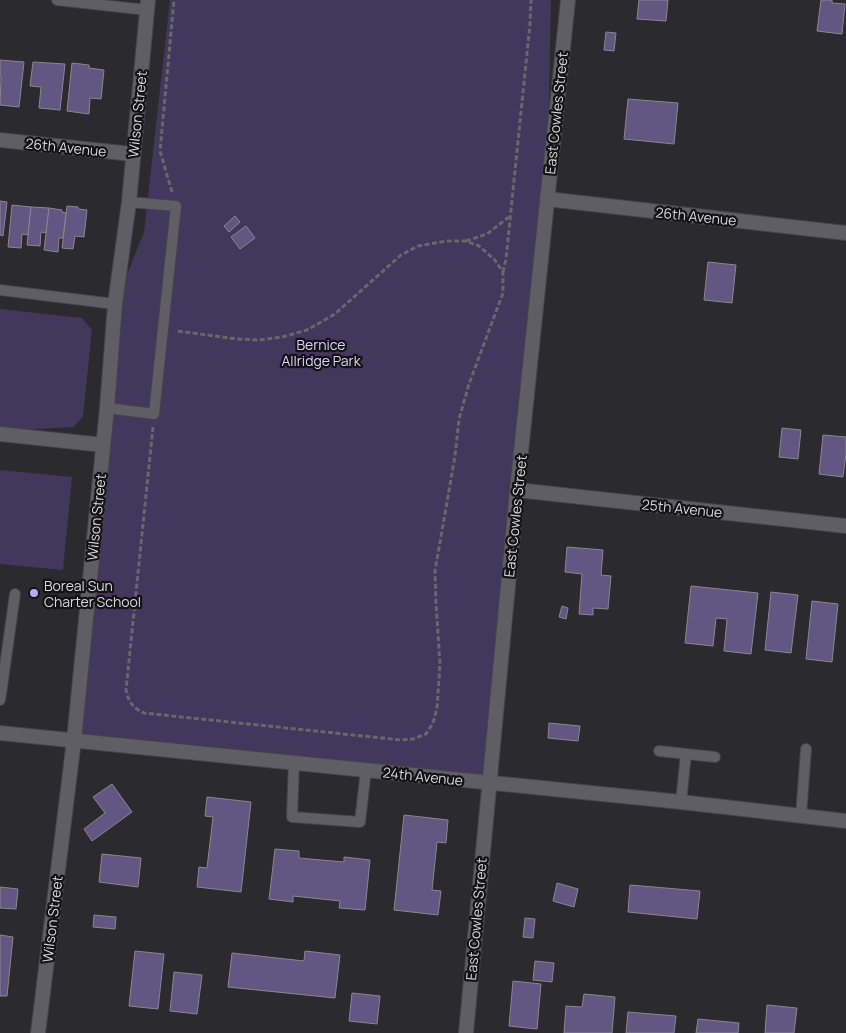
<svg xmlns="http://www.w3.org/2000/svg" width="846" height="1033" font-family="Manrope,sans-serif">
<style>
.green{fill:#42375d}
.building{fill:#625682;stroke:#89878e}
.lines{fill:none;stroke-linecap:round;stroke-linejoin:round}
.service-casing{stroke:#46454a;stroke-width:12}
.minor-casing{stroke:#46454a;stroke-width:16}
.path{stroke:#68676c;stroke-width:3;stroke-dasharray:5 2.5;stroke-linecap:butt}
.service{stroke:#5f5e64;stroke-width:10}
.minor{stroke:#5f5e64;stroke-width:14}
.poi-dot{fill:#bea9f5;stroke:#131315;stroke-width:2}
.labels{text-anchor:middle;dominant-baseline:central;stroke-width:4.5;stroke-linejoin:round;paint-order:stroke}
.street-label{font-size:14px;fill:#d9d8dc;stroke:#131315}
.park-label{font-size:14px;fill:#dcd1fd;stroke:#131315}
.poi-label{font-size:14px;fill:#d9d8dc;stroke:#131315;text-anchor:start}
</style>
<rect width="100%" height="100%" fill="#2b2a2f"/>
<g class="green">
<path d="M 170,0 L 551,0 L 547,199 L 489,783 L 74,740 L 115,304 L 144,232 Z"/>
<path d="M 0,309 L 82,318 L 92,330 L 83,416 L 74,427 L 18,430 L 0,428 Z"/>
<path d="M 0,470 L 72,477 L 63,570 L 0,564 Z"/>
</g>
<g class="building">
<path d="M 639,0 L 668,0 L 666,21 L 637,19 Z"/>
<path d="M 821,0 L 832,0 L 832,3 L 845,4 L 842,34 L 817,31 Z"/>
<path d="M 606,32 L 616,33 L 614,51 L 604,50 Z"/>
<path d="M 0,60 L 24,62 L 19,107 L 0,105 L 1,77 L 0,77 Z"/>
<path d="M 33,62 L 65,64 L 60,110 L 39,108 L 41,87 L 30,86 Z"/>
<path d="M 72,63 L 89,65 L 89,68 L 104,70 L 101,99 L 90,98 L 89,114 L 67,111 Z"/>
<path d="M 628,99 L 678,103 L 674,144 L 624,139 Z"/>
<path d="M 0,201 L 7,202 L 3,236 L 0,235 Z"/>
<path d="M 12,205 L 31,207 L 28,235 L 22,234 L 21,248 L 8,247 Z"/>
<path d="M 67,206 L 78,207 L 78,209 L 87,210 L 84,237 L 75,236 L 73,249 L 62,248 Z"/>
<path d="M 31,207 L 49,208 L 46,233 L 41,232 L 40,246 L 27,245 Z"/>
<path d="M 49,208 L 62,210 L 62,212 L 66,213 L 63,238 L 59,238 L 58,252 L 44,250 Z"/>
<path d="M 235,216 L 240,222 L 229,232 L 224,226 Z"/>
<path d="M 246,226 L 255,238 L 240,249 L 231,237 Z"/>
<path d="M 708,262 L 736,265 L 732,303 L 704,300 Z"/>
<path d="M 782,428 L 801,430 L 798,459 L 779,457 Z"/>
<path d="M 823,435 L 846,437 L 846,454 L 843,477 L 819,474 Z"/>
<path d="M 567,547 L 603,550 L 601,575 L 611,576 L 608,609 L 593,608 L 593,615 L 579,614 L 582,574 L 565,572 Z"/>
<path d="M 691,586 L 758,593 L 751,654 L 724,651 L 727,619 L 716,618 L 713,646 L 685,643 Z"/>
<path d="M 771,592 L 798,595 L 791,653 L 765,650 Z"/>
<path d="M 812,601 L 838,604 L 832,662 L 806,659 Z"/>
<path d="M 562,606 L 568,608 L 566,619 L 559,617 Z"/>
<path d="M 549,723 L 580,726 L 578,741 L 548,738 Z"/>
<path d="M 112,784 L 132,812 L 92,841 L 84,829 L 105,813 L 93,797 Z"/>
<path d="M 207,797 L 251,802 L 241,892 L 197,887 L 199,867 L 207,868 L 213,817 L 205,816 Z"/>
<path d="M 404,815 L 448,820 L 446,843 L 437,842 L 432,890 L 441,891 L 438,915 L 394,910 Z"/>
<path d="M 275,849 L 299,851 L 299,858 L 344,862 L 344,857 L 370,860 L 365,910 L 339,908 L 340,901 L 293,896 L 293,902 L 269,899 Z"/>
<path d="M 102,854 L 141,858 L 138,887 L 99,882 Z"/>
<path d="M 557,883 L 578,889 L 574,907 L 553,901 Z"/>
<path d="M 630,885 L 700,891 L 697,919 L 628,912 Z"/>
<path d="M 0,887 L 18,889 L 16,909 L 0,908 Z"/>
<path d="M 94,915 L 116,917 L 115,929 L 93,927 Z"/>
<path d="M 525,918 L 535,919 L 533,938 L 523,937 Z"/>
<path d="M 0,935 L 13,937 L 7,996 L 0,996 Z"/>
<path d="M 135,951 L 164,954 L 158,1009 L 129,1006 Z"/>
<path d="M 305,951 L 340,955 L 335,998 L 228,987 L 232,953 L 304,961 Z"/>
<path d="M 535,961 L 554,963 L 552,982 L 533,980 Z"/>
<path d="M 174,972 L 202,975 L 197,1014 L 170,1011 Z"/>
<path d="M 513,981 L 541,984 L 537,1029 L 509,1026 Z"/>
<path d="M 352,993 L 380,996 L 377,1024 L 349,1021 Z"/>
<path d="M 584,994 L 615,997 L 612,1033 L 564,1033 L 566,1006 L 582,1007 Z"/>
<path d="M 767,1005 L 797,1008 L 794,1033 L 765,1033 Z"/>
<path d="M 628,1012 L 676,1016 L 674,1033 L 626,1033 Z"/>
<path d="M 698,1019 L 739,1023 L 738,1033 L 696,1033 Z"/>
</g>
<g class="lines">
<defs>
<g id="service">
<path d="M 57,0 L 147,10"/>
<path d="M 0,290 L 115,304"/>
<path d="M 107,408 L 154,414 L 176,206 L 129,202"/>
<path d="M 0,687 L 2,687 L 0,700"/>
<path d="M 2,687 L 15,594"/>
<path d="M 659,751 L 686,754 L 681,802"/>
<path d="M 686,754 L 715,757"/>
<path d="M 294,763 L 292,817 L 360,822 L 366,770"/>
<path d="M 801,816 L 806,749"/>
</g>
<g id="minor">
<path d="M 0,140 L 132,154"/>
<path d="M 547,199 L 846,233"/>
<path d="M 0,434 L 103,445"/>
<path d="M 517,490 L 846,526"/>
<path d="M 0,733 L 681,802 L 846,821"/>
<path d="M 38,1033 L 74,740 L 107,408 L 115,304 L 129,202 L 148,0"/>
<path d="M 466,1033 L 517,490 L 568,0"/>
</g>
</defs>
<use href="#service" class="service-casing"/>
<use href="#minor" class="minor-casing"/>
<g class="path">
<path d="M 172,192 L 160,151 L 174,0"/>
<path d="M 466,241 L 487,234 L 510,216"/>
<path d="M 503,272 L 506,259 L 530,24 L 531,0"/>
<path d="M 153,427 L 126,690 C 129,703 132,707 144,713 L 401,740 L 413,739 L 426,734 L 433,723 L 437,708 L 440,664 L 436,603 L 435,571 L 455,456 L 459,419 L 469,384 L 503,293 L 503,272 L 494,259 L 479,246 L 465,241 L 447,241 L 418,246 L 401,255 L 335,314 L 307,330 L 282,337 L 259,340 L 237,339 L 177,331"/>
</g>
<use href="#service" class="service"/>
<use href="#minor" class="minor"/>
</g>
<circle class="poi-dot" cx="34" cy="593" r="5"/>
<g class="labels">
<g class="street-label">
<text transform="translate(556 113) rotate(-84)">East Cowles Street</text>
<text transform="translate(137 114) rotate(-84)">Wilson Street</text>
<text transform="translate(66 147) rotate(6)">26th Avenue</text>
<text transform="translate(696 216) rotate(6)">26th Avenue</text>
<text transform="translate(682 508) rotate(6)">25th Avenue</text>
<text transform="translate(515 516) rotate(-84)">East Cowles Street</text>
<text transform="translate(96 517) rotate(-84)">Wilson Street</text>
<text transform="translate(423 776) rotate(6)">24th Avenue</text>
<text transform="translate(52 919) rotate(-83)">Wilson Street</text>
<text transform="translate(476 919) rotate(-85)">East Cowles Street</text>
</g>
<g class="park-label">
<text x="321" y="344">Bernice<tspan x="321" dy="16">Allridge Park</tspan></text>
</g>
<g class="poi-label">
<text x="44" y="585">Boreal Sun<tspan x="44" dy="16">Charter School</tspan></text>
</g>
</g>
</svg>
